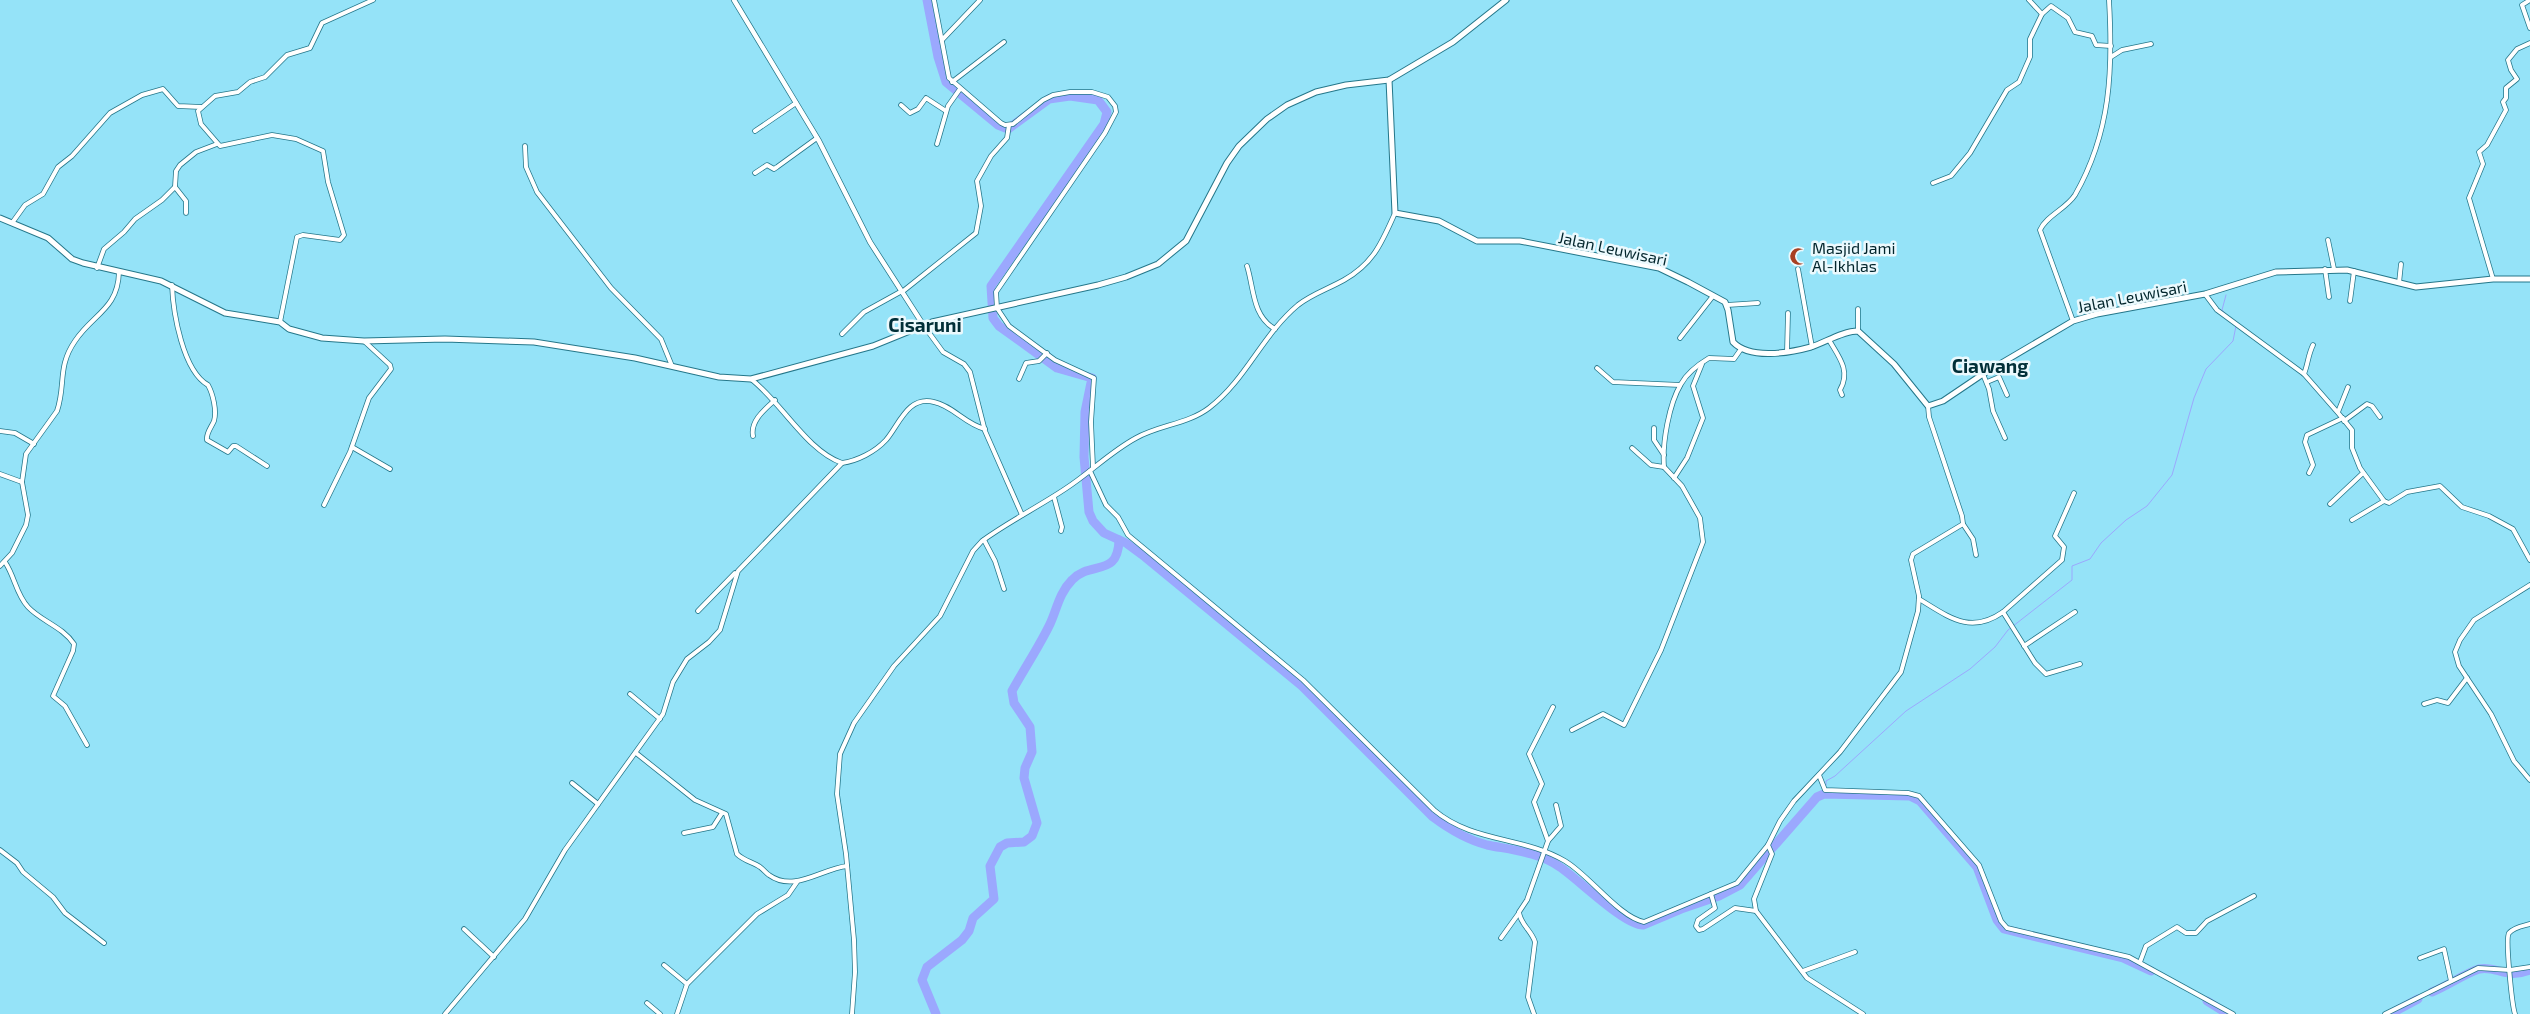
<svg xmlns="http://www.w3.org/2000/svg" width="2530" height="1014" font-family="'Exo 2',sans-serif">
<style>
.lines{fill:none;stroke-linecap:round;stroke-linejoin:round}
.stream{stroke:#9ba8fe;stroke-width:1}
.river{stroke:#9ba8fe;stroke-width:9}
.minor-casing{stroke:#25778a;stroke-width:5.5}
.tertiary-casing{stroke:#25778a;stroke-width:6}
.secondary-casing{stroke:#25778a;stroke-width:7}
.minor{stroke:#fff;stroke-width:4}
.tertiary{stroke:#fff;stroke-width:4.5}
.secondary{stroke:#fff;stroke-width:5}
.labels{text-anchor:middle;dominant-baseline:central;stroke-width:5;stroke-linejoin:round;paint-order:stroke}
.poi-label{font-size:16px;fill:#02252c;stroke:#ebf9fd;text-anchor:start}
.street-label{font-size:16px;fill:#02252c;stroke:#ebf9fd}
.quarter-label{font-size:19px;font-weight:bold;fill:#012f38;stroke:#ebf9fd}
</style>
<rect width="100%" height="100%" fill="#95e3f8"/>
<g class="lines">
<g class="stream">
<path d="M 2226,314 L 2222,310 L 2226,295"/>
<path d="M 1826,785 L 1826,781 L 1835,776 L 1906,711 L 1970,669 L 1995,647 L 2008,630 L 2072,580 L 2072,566 L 2090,559 L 2101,543 L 2126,520 L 2147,506 L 2172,475 L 2194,398 L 2206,369 L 2233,341 L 2236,326"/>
</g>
<g class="river">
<path d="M 927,0 L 938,57 L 946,82 L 998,125 L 1008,129 L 1049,99 L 1070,96 L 1098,100 L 1107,112 L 1104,124 L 991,286 L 993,318 L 999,326 L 1057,368 L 1092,378 L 1085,412 L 1084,457 L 1089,512 L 1093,521 L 1104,533 L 1126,543 L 1145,557 L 1302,686 L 1433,817 C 1449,829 1468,840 1487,845 C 1512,850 1539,852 1560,867 C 1578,879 1624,925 1643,925 L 1681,909 L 1719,896 L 1740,885 L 1817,797 L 1824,794 L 1910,796 L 1920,801 L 1977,867 L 1997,920 L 2004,929 L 2123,958 L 2151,971"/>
<path d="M 2432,992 C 2447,986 2464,974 2479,969 C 2497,965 2505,980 2530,970"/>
<path d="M 2207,1001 L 2228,1014"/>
<path d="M 936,1014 L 922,980 L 927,967 L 962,940 L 969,931 L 973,918 L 994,899 L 990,866 L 1000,847 L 1007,843 L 1024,842 L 1032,836 L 1037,823 L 1024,778 L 1025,768 L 1032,752 L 1030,727 L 1014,703 L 1012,691 C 1024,669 1039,647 1050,624 C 1057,609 1059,593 1072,580 C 1091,560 1118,578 1119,540"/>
<path d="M 2390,1014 L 2418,999"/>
</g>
<defs>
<g id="minor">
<path d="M 934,0 L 949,78 L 1001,123 L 1005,125 L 1013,124 L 1043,100 L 1053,95 L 1070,92 L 1092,92 L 1108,97 L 1115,106 L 1116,112 L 1105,133 L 996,292 L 997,308 L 1009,326 L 1055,360 L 1094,378 L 1091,422 L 1093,467"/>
<path d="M 2029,0 L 2042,14 L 2051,6 L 2068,18 L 2075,32 L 2092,36 L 2096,45 L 2111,46"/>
<path d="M 2530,0 L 2522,5 L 2530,28"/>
<path d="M 942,40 L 980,0"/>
<path d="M 2111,57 L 2122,50 L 2151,44"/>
<path d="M 952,82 L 1004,42"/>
<path d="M 901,105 L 910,113 L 918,109 L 926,98 L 946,111"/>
<path d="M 755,131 L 796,103"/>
<path d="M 937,144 L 948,106 L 960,89"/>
<path d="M 525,146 L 526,167 L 537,192 L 611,288 L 661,339 L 672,366"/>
<path d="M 755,173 L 767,165 L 774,169 L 777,167 L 817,138"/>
<path d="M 1933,183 L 1951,176 L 1970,153 L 2007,90 L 2019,82 L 2030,57 L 2030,39 L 2042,14"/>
<path d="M 175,187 L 186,201 L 186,213"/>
<path d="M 12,223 L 25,205 L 43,194 L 58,167 L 72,156 L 110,113 L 142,95 L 163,89 L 178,106 L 201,107"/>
<path d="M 2328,240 L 2334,269"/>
<path d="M 1247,266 C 1254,288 1252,316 1275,329"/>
<path d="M 97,268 L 104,249 L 124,232 L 135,219 L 162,200 L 175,187 L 176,171 L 180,165 L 196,152 L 217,144"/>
<path d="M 1798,269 L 1812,347"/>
<path d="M 2325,269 L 2329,297"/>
<path d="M 2493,279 L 2469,198 L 2483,164 L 2479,152 L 2487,145 L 2506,110 L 2503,102 L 2506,98 L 2506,88 L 2517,79 L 2511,70 L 2508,60 L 2517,49 L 2530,43"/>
<path d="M 2399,283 L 2401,264"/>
<path d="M 172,285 C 173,313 183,371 208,385 C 213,394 217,411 214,421 C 211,428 206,433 207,440 L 228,452 L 233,446 L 236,446 L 267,466"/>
<path d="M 902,292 L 976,233 L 981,206 L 977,181 L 991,156 L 1007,138 L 1009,125"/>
<path d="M 2205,294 L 2217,310 L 2304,374 L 2339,414 L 2352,430 L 2352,448 L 2360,468 L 2384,501 L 2389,503 L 2407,492 L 2440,486 L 2462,507 L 2489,516 L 2513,529 L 2530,560"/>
<path d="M 2350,301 L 2354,271"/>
<path d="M 1727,305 L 1758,303"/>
<path d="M 1858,309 L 1858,331"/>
<path d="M 2073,321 L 2040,230 C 2046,216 2066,209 2075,195 C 2111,132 2113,70 2109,0"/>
<path d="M 280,322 L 297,237 L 303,235 L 340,240 L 344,235 L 328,182 L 323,151 L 296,139 L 272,135 L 220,146 L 201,124 L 198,111 L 215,96 L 238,92 L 250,82 L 265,77 L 287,55 L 310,48 L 322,23 L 373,0"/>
<path d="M 924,326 L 943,352 L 964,364 L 970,372 L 985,431 L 1022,515"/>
<path d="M 842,334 L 864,312 L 902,291"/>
<path d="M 1680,338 L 1713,296"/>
<path d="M 1829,340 C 1839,357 1851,371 1840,390 L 1842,395"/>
<path d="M 1787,352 L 1788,313"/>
<path d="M 1597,368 L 1613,382 L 1680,385"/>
<path d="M 1983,374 L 1989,389 L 1993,411 L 2005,438"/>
<path d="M 2304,374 C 2308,364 2308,355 2313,345"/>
<path d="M 751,379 C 782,403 807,451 842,463 C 857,461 875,452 886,440 C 899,425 908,395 934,402 C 953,406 965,424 985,429"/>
<path d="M 1019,379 L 1026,363 L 1039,361 L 1047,353"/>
<path d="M 1987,382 L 1999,377 L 2007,395"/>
<path d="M 2338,412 L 2348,387"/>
<path d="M 2344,421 L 2367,404 L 2372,406 L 2380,417"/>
<path d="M 1654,428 L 1654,440 L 1664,455"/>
<path d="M 0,431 L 15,433 L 34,444"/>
<path d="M 753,436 C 750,421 765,409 775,400"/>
<path d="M 352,447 L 390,469"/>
<path d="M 1632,448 L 1651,465 L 1664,467"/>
<path d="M 1090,471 L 1106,505 L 1118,517 L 1128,535 L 1303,680 L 1434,810 C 1473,843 1523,836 1565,861 C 1589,875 1619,917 1644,922 L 1737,883 L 1768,845"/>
<path d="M 2309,473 L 2313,465 L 2305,442 L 2307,435 L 2343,418"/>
<path d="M 0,474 L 22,482"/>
<path d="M 1674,478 L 1687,458 L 1703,418 L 1693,386 L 1702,364"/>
<path d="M 1054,497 L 1062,527 L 1061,531"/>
<path d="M 2330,504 L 2363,473"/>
<path d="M 324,505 L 350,452 L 369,398 L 391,369 L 390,365 L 364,341"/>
<path d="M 2352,520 L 2384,501"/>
<path d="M 1963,524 L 1973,539 L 1976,555"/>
<path d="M 984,540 L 995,561 L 1004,589"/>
<path d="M 5,562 C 15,577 16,594 28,607 C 41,621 63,627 74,644 L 73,651 L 53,696 L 65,706 L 87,745"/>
<path d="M 0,566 L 12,553 L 26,525 L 28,515 L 22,482 L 26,454 L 57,411 C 66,385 57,367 75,341 C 93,314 118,309 119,272"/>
<path d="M 2530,585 L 2474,620 L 2460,640 L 2455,652 L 2459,666 L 2491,714 L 2514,761 L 2530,780"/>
<path d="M 1919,599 C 1949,617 1970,635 2003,612 L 2035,663 L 2046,674 L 2080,664"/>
<path d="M 698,611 L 735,573"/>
<path d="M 2003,612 L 2062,560 L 2064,547 L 2055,536 L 2074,493"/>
<path d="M 2024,646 L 2075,612"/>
<path d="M 630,694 L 660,719"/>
<path d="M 2424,704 L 2437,700 L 2448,703 L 2467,678"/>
<path d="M 1572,730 L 1603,714 L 1624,725 L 1661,650 L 1703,542 L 1700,518 L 1682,486 L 1664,467 C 1662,443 1669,404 1681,384 C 1687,373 1699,364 1709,358 L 1734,359 L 1741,349"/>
<path d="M 636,753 L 695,800 L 726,814 L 737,854 C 744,861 753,862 760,867 C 764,870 766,873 769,875 C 794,893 821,869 847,866"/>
<path d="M 1819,775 L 1825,790 L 1908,793 L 1919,796 L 1979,865 L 2001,921 L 2007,928 L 2129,957 L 2233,1014"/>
<path d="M 572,783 L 598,804"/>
<path d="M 684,833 L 713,827 L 722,813"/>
<path d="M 1548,841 L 1561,826 L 1556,805"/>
<path d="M 0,850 L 17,863 L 23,872 L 53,897 L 65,913 L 104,943"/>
<path d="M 1711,894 L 1715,908 L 1698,920 L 1696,926 L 1699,930 L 1703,929 L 1735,908 L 1756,911"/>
<path d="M 464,929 L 494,957"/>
<path d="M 1501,938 L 1519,913"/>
<path d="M 2420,958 L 2444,949 L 2451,981"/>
<path d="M 2140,962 L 2146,946 L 2177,927 L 2186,933 L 2196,933 L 2207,921 L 2254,896"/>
<path d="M 664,965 L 687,984"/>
<path d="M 1803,971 L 1855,952"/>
<path d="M 647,1003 L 660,1014"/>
<path d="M 445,1014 L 525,919 L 565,850 L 663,714 L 673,682 L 687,659 L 709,642 L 720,630 L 738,571 L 842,463"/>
<path d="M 677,1014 L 687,984 L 757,914 L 788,895 L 797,882"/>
<path d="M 852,1014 L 855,972 L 854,940 L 846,854 L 837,794 L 840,754 L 854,723 L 894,666 L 940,616 L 973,551 L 982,541 C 1008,522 1038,507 1065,489 C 1090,473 1110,452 1136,438 C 1159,425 1188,424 1209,408 C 1246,380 1262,335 1298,305 C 1312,294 1328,289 1344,280 C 1374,263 1382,242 1395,213"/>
<path d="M 1534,1014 L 1528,997 L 1535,942 C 1532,931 1520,924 1519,912 L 1527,900 L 1548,841 L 1534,802 L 1542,784 L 1529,754 L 1553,707"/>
<path d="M 1863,1014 L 1807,978 L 1756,911 L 1754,899 L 1772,854 L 1768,845 L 1780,821 L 1794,801 L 1840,752 L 1901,672 L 1918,611 L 1919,596 L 1911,560 L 1913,554 L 1963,524 L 1962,516 L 1929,417 L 1928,406"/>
<path d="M 2385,1014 L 2478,968 L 2510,970 L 2530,967"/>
<path d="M 2515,1014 C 2512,1005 2505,938 2509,933 C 2514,927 2523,926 2530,924"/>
</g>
<path id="tertiary" d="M 734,0 L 819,141 L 870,242 L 924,326"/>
<g id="secondary">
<path d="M 1389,80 L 1395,213 L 1439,221 L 1477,241 L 1520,241 L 1659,268 L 1688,282 L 1725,302 L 1728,310 L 1733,342 C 1750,360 1789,353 1811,347 C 1826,342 1843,331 1858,331 L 1894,364 L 1928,406 L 1943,401 L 1983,374 L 2073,321 L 2097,314 L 2205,294 L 2276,272 L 2347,270 L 2416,287 L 2493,279 L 2530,279"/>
<path d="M 0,218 L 48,238 L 72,259 L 83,263 L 161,281 L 225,313 L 280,322 L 289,329 L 322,338 L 364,341 L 445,339 L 534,342 L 635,358 L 719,377 L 751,379 L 873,346 L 932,322 L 1098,285 L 1126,277 L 1158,264 L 1186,241 L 1227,163 L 1239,146 L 1267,119 L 1287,105 L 1316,92 L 1346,85 L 1389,80 L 1453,42 L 1506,0"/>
</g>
</defs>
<use href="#minor" class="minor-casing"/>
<use href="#tertiary" class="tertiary-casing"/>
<use href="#secondary" class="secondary-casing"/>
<use href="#minor" class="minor"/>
<use href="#tertiary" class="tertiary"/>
<use href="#secondary" class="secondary"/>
</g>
<defs>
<symbol id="mosque-bare" viewBox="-9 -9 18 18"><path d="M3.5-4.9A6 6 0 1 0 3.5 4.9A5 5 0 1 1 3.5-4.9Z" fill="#a84022" stroke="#ebf9fd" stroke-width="2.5" paint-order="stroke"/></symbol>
</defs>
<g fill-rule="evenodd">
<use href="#mosque-bare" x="1786" y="244" width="25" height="25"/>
</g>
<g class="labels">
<g class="poi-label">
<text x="1812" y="247">Masjid Jami<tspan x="1812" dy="18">Al-Ikhlas</tspan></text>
</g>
<g class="street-label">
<text transform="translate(1613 248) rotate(12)">Jalan Leuwisari</text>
<text transform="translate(2132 296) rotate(-11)">Jalan Leuwisari</text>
</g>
<g class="quarter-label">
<text x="925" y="324">Cisaruni</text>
<text x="1990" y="365">Ciawang</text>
</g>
</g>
</svg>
